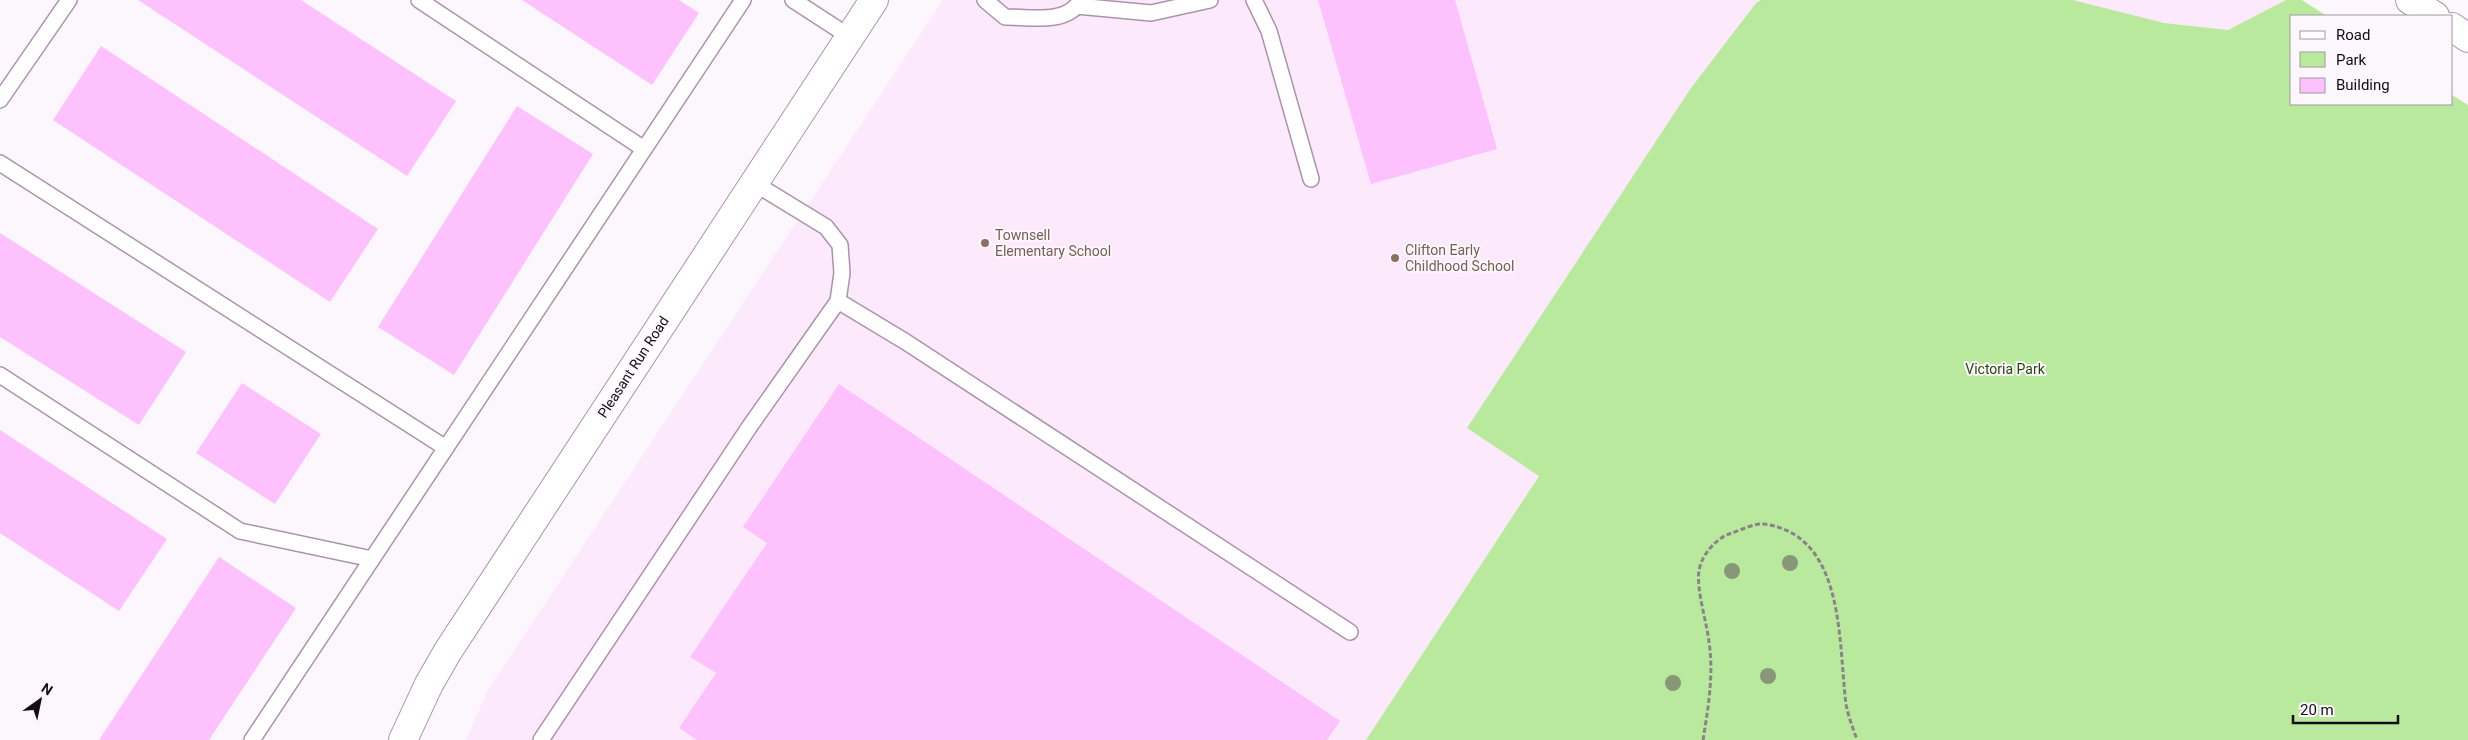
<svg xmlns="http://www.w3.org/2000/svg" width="2468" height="740" font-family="Roboto,sans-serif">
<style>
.built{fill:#fce9fb}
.green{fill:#b8e99c}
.building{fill:#fdc2fd}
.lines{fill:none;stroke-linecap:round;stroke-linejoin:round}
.lane-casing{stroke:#ab94ab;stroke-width:18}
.secondary-casing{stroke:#ab94ab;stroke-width:30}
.path{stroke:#8a838a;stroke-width:3;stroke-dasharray:5 2.5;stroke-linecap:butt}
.lane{stroke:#fff;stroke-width:15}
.secondary{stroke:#fff;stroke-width:28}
.tree{fill:#879778}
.education-dot{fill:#8d6e63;stroke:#fcf7fc;stroke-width:2}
.labels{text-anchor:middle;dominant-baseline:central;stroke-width:4;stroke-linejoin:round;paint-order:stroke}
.education-label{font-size:14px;fill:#785e54;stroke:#fcf7fc;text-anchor:start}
.street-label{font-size:14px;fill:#150d15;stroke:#fcf7fc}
.park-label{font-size:14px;fill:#27480c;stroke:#fcf7fc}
</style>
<rect width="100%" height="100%" fill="#fcf7fc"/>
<g class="built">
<path d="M 943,0 L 1761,0 L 1756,3 L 1691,88 L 1468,428 L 1539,475 L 1366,740 L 466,740 L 488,690 Z"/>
<path d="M 2073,0 L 2286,0 L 2228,30 L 2164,23 Z"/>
</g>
<path class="green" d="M 1761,0 L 2073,0 L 2164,23 L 2228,30 L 2286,0 L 2302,0 L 2327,16 L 2292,16 L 2292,104 L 2452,104 L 2452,95 L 2468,105 L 2468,740 L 1366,740 L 1539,476 L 1467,428 L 1691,88 L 1756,3 Z"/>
<g class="building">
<path d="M 138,0 L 301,0 L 456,101 L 407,176 Z"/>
<path d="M 522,0 L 679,0 L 699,13 L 652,85 Z"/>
<path d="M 1318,0 L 1455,0 L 1497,149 L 1371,184 Z"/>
<path d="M 101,46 L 378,229 L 330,302 L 53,120 Z"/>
<path d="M 517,106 L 593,154 L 454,375 L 378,327 Z"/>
<path d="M 0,233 L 186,352 L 139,425 L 0,337 Z"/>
<path d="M 242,383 L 321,434 L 275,504 L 196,453 Z"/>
<path d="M 839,384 L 1340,721 L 1327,740 L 697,740 L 679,728 L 716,673 L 690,657 L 767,543 L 743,527 Z"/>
<path d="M 0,430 L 167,539 L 119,611 L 0,533 Z"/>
<path d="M 219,557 L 296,608 L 209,740 L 99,740 Z"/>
</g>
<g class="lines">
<defs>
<g id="lane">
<path d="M 419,0 L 644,149"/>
<path d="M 793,0 L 850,37"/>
<path d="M 985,0 L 1005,17 C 1030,17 1067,25 1081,0"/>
<path d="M 1254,0 L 1269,31 L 1311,179"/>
<path d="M 1077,6 L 1151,13 L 1210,0"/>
<path d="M 0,100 L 69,0"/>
<path d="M 0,163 L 446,448"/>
<path d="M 838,301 L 906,342 L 1350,632"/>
<path d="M 0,375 L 240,531 L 372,559"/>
<path d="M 252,740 L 743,0"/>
<path d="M 541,740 L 750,426 L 838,301 L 842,273 L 840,245 L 826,227 L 754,183"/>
</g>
<g id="secondary">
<path d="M 2410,0 L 2435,16"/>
<path d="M 2452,27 L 2468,38"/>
<path d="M 403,740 L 429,684 L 448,651 L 874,0"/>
</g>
</defs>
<use href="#lane" class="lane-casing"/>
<use href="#secondary" class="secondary-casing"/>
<path class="path" d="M 1703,740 C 1708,709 1714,674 1709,642 C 1707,623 1696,589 1699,571 C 1701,555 1717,537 1732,533 C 1741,530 1755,523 1764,524 C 1846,535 1838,643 1846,704 C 1848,716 1853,728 1857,740"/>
<use href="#lane" class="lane"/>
<use href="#secondary" class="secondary"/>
</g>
<g class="tree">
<circle cx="1790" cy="563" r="8"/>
<circle cx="1732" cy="571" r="8"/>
<circle cx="1768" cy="676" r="8"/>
<circle cx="1673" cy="683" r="8"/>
</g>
<g class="education-dot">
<circle cx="985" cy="243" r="5"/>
<circle cx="1395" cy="258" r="5"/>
</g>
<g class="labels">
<g class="education-label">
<text x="995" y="235">Townsell<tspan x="995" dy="16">Elementary School</tspan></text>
<text x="1405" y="250">Clifton Early<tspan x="1405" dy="16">Childhood School</tspan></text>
</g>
<g class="street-label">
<text transform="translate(633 367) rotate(-57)">Pleasant Run Road</text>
</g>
<g class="park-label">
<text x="2005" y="369">Victoria Park</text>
</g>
</g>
<rect x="2290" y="15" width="162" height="90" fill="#fcf7fc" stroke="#a099a0"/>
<rect x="2300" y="31" width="25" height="8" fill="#ffffff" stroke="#a099a0"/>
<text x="2336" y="40" font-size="15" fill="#150d15">Road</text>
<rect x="2300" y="52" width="25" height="15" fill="#b8e99c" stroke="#a099a0"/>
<text x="2336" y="65" font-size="15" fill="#150d15">Park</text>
<rect x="2300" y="78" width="25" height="15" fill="#fdc2fd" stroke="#a099a0"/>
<text x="2336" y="90" font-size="15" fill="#150d15">Building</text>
<g transform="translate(40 700) rotate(33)" stroke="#fcf7fc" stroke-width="4" paint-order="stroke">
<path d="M0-4L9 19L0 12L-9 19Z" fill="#150d15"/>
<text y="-8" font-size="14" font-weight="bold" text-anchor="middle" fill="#150d15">N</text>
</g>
<path d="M2293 715v8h105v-8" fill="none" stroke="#150d15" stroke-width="2.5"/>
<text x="2300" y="715" font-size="15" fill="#150d15" stroke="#fcf7fc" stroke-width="4" paint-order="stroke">20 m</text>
</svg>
